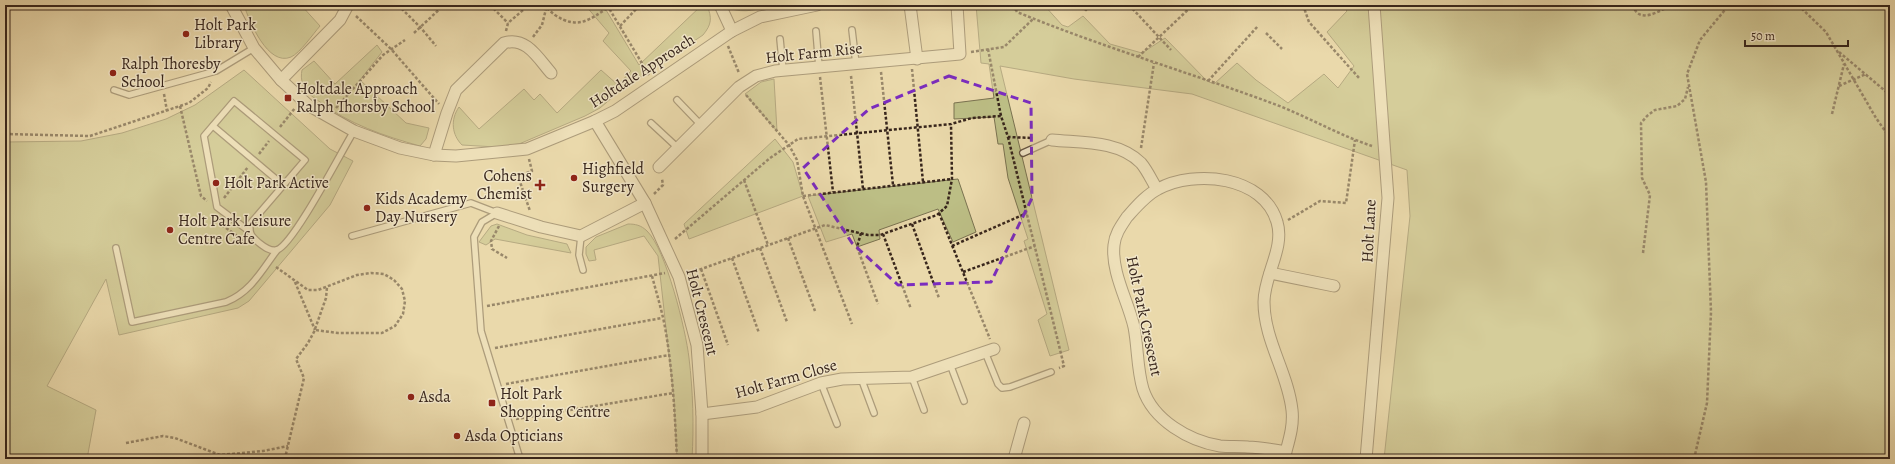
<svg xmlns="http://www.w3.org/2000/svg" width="1895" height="464" font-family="Alegreya,serif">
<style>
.green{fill:#bcbe85;stroke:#7a7250}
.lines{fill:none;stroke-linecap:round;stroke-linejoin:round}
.stream{stroke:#727f71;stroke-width:4}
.service-casing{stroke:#645340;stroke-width:8}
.minor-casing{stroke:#645340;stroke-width:13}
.path{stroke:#38261c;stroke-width:2.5;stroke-dasharray:3 2;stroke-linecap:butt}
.service{stroke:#f1e6c8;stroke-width:5.5}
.minor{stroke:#f1e6c8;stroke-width:11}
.marked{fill:none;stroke:#7b2cbf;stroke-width:3;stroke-dasharray:8 5;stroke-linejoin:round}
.poi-dot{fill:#8f2418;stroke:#f1e6c8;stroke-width:1.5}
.labels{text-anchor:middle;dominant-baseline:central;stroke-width:3;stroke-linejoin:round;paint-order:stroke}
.poi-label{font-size:16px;fill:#38261c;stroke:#f1e6c8;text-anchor:start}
.street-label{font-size:16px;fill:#38261c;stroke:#f1e6c8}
</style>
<rect width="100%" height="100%" fill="#ead9ab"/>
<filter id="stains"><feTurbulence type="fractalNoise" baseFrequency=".005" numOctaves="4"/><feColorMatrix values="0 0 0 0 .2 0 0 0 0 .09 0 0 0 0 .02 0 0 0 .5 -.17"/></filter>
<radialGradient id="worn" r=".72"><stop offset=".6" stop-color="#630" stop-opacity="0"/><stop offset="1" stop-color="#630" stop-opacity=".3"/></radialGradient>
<g class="green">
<path d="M 244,5 L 301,5 L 320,26 C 313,34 300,53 291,57 C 268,67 249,21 244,5 Z"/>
<path d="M 585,5 L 603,5 L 639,65 L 702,5 L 707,5 C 712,18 712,24 703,35 L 621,90 L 600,108 L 585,116 L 519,144 L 496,147 L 462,145 C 452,135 450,120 459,107 L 479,129 L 524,89 L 534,100 L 540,94 L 557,113 L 601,70 L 618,85 L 631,71 L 603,41 L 609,33 Z"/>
<path d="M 728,5 L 774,5 C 758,9 745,14 729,8 Z"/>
<path d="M 976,5 L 1044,5 L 1062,25 L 1068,27 L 1083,16 L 1110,44 L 1142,53 L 1165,38 L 1207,81 L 1214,84 L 1237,63 L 1256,80 L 1288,103 L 1324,74 L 1338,88 L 1354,66 L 1327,32 L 1347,11 L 1342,5 L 1890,5 L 1890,459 L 1384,459 L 1410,216 L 1407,170 L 1192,94 L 1074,79 L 1000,66 L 1069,350 L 1050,356 L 1038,320 L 1047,314 L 1024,241 L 1028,239 L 1008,178 L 1003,144 L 998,144 L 994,117 L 954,119 L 954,103 L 994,98 L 989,64 L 981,63 Z"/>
<path d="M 377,45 L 382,52 L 360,80 L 406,123 L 429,128 L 426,139 L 420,146 C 384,136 349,124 320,102 C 313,97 305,92 303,85 C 301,79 301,75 302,70 L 314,61 L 335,84 Z"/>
<path d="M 244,70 L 330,149 L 353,161 L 330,205 L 249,301 L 238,308 L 119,335 L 106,279 L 47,386 L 96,410 L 87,459 L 11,459 L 5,433 L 5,142 L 81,141 L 122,133 L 166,119 L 195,105 Z"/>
<path d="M 774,79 L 777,131 L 745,94 L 761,82 Z"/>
<path d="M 775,139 L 793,162 L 803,196 L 689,239 L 684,224 Z"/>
<path d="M 958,179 L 976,232 L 953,242 L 938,209 L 879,230 L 880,239 L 857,247 L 852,234 L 826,242 L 808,196 Z"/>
<path d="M 497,224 L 527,235 L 567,244 L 571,253 L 495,239 L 486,245 L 479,242 L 491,226 Z"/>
<path d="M 628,224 C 635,224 641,225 647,231 C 666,249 686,331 689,358 C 693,391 694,426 692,459 L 677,459 L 674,400 L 658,256 L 644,236 L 594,250 L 596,260 L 589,261 L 586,254 L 586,247 L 596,237 Z"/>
</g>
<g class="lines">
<path class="stream" d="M 1885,5 L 1890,8"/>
<defs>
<g id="service">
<path d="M 852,30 L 856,64"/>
<path d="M 816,31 L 819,67"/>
<path d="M 780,39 L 783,70"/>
<path d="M 114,90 L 129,95 L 216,71 L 254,48"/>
<path d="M 677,100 L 701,125"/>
<path d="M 651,123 L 678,148"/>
<path d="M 213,126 L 283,185"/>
<path d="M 1023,153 L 1052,140"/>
<path d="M 497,213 L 482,222 L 474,237 L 481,331 L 520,459"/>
<path d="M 249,231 L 217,207 L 204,136 L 234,101 L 305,160 L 250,224 C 249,233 251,236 258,242 C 263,246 270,252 277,250 C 294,244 342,150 354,131"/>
<path d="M 352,236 L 471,203 L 497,213"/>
<path d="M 581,236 L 579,255 L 583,270"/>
<path d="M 116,248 L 132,322 L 226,302 C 251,292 262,270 277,250"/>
<path d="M 985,352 L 998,384 L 1002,388 L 1010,387 L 1051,372"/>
<path d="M 950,364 L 964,401"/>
<path d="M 912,377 L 924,410"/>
<path d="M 861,378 L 874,413"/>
<path d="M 821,383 L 837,424"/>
</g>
<g id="minor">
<path d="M 231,5 L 254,48 L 281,80 L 308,105 L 354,131 L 400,148 L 434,155 L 456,156 L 527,149 L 595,121 L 615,111 L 732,31 L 760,17 L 817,5"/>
<path d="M 720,5 L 732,31"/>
<path d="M 910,5 L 917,59"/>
<path d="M 281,80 L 340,20 L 348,5"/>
<path d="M 595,121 L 645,203 L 679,277 L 697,345 L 702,414 L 702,459"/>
<path d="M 1052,140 C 1081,143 1118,140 1141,163 C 1147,170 1152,181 1157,189"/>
<path d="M 434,155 L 447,113 L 456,90 L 504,43 C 526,36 538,58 551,73"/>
<path d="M 659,167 L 739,87 L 756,76 L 775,71 L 960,54 L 957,5"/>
<path d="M 497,213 L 541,227 L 581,236 L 645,203"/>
<path d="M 1270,273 L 1334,286"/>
<path d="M 702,414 L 757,407 L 821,383 L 842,379 L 912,377 L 994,349"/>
<path d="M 1014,459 L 1024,423"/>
<path d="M 1284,459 C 1288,443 1294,427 1292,410 C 1288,373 1264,340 1264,302 C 1264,275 1285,248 1277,222 C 1264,176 1195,169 1158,189 C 1146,195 1136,207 1127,217 C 1121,226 1115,234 1114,245 C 1111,272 1128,301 1134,327 C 1138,348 1137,369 1143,389 C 1153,420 1189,441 1220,446 C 1229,447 1239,446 1248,447 C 1261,447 1273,450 1286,452"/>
<path d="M 1366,459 L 1388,198 L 1374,5"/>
</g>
</defs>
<use href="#service" class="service-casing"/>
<use href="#minor" class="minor-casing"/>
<g class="path">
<path d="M 398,5 L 421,28 L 436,46"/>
<path d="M 490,5 L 508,23"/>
<path d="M 543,5 C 547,8 551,12 555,15 C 578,30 589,20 609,7"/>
<path d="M 607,5 L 649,75"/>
<path d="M 1013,5 L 1017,12 C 1102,47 1191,73 1277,105 C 1310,118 1339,135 1372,146"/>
<path d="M 1081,5 L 1086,10 L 1090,5"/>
<path d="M 1129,5 L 1171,50"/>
<path d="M 1183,5 L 1187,10"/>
<path d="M 1303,5 L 1309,22 L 1359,78"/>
<path d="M 1633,5 C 1638,25 1660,11 1671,5"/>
<path d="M 1798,5 L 1826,32 L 1876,118 L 1890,138"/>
<path d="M 356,16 L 391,49 L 439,104"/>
<path d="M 620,26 L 640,5"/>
<path d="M 506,31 L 508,23 L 529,5"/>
<path d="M 414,33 L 444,5"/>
<path d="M 1266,33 L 1282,49"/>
<path d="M 533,37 L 542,25 L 547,5"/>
<path d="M 728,46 L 739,73"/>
<path d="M 988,49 L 1001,116"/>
<path d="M 971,52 L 1004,47 L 1033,19"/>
<path d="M 1839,52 L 1890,95"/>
<path d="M 1138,57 L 1193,5"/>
<path d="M 912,69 L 923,182"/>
<path d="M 881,72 L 893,185"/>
<path d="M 851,76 L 863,189"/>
<path d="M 820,77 L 833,192"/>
<path d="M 1208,81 L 1258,26"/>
<path d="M 1839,86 L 1866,74"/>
<path d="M 164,94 L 167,111"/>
<path d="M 746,95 L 789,145 L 797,160 L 803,196 L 852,324"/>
<path d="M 180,106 L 201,196 L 207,201"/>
<path d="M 336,108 L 383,55 L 405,40"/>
<path d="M 1832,114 L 1844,64"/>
<path d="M 280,127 L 295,108"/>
<path d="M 5,134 L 90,136 L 189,103 L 208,88 L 211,82"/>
<path d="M 1008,137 L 1064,366 L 1059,368"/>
<path d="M 1141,148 L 1154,63"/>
<path d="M 259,154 L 269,141"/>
<path d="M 529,159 L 532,171 L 518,176 L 530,211"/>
<path d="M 744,180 L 768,245"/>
<path d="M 654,194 L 663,185 L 662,179"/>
<path d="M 803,196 L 952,179"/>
<path d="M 224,198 L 248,167"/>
<path d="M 939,213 L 990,339"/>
<path d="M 1288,220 L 1320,201 L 1346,203 L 1355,140"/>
<path d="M 912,224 L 939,298"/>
<path d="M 222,225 L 244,241"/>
<path d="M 499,226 L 491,241 L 492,249 L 507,258"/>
<path d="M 861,233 L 857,247 L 878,304"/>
<path d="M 883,234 L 911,309"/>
<path d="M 788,238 L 815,311"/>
<path d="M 675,239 L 770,158 L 798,139 L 951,124 L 972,118 L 1001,116 L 1008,137 L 1033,138"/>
<path d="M 952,246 L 1027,213"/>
<path d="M 760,248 L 787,322"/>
<path d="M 1643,253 L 1650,195 L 1642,178 L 1641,123 L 1647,116 L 1655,110 L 1677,106 L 1685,99 L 1688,87"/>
<path d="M 732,258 L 759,333"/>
<path d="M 276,267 L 308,290 L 318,290 L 357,275 L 371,273 L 384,274 L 394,280 L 402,289 L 405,301 L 403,314 L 395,326 L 382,333 L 338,333 L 315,330 L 308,343 L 296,359 L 304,378 L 285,458"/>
<path d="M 701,269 L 728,345"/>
<path d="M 963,272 L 1035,246"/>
<path d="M 690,273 L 825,225 L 868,235 L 880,235 L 937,215 L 947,206 L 952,179 L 951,124"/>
<path d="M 652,276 C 657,295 663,314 666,333 C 673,375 675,417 677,459"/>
<path d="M 295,282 L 315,330"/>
<path d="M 487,306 L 665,273"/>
<path d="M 315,329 L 326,298 L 327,287"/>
<path d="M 495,348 L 662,318"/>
<path d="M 506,384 L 669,355"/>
<path d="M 516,419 L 673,393"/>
<path d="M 126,443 L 163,436 L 175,438 L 220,455 L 263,451 L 288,446"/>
<path d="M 622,457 L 623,459"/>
<path d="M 1694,459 L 1707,403 L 1711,312 L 1706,182 L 1687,74 L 1700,40 L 1729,5"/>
</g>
<use href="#service" class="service"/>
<use href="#minor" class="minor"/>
</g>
<path d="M0 0H1895V464H0ZM 949,76 L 1031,103 L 1032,198 L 991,282 L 898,285 L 852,243 L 803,168 L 869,109 Z" fill="#ead9ab" fill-opacity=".55" fill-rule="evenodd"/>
<path class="marked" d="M 949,76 L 1031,103 L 1032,198 L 991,282 L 898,285 L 852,243 L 803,168 L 869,109 Z"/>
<g class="poi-dot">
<circle cx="186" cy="34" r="4"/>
<circle cx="113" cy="73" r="4"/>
<rect x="284" y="94" width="8" height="8" rx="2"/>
<circle cx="574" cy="178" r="4"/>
<circle cx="216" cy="183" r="4"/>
<path d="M538 179h4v4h4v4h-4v4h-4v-4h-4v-4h4z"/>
<circle cx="367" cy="208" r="4"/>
<circle cx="170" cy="230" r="4"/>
<circle cx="411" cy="397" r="4"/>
<rect x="488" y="399" width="8" height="8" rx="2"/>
<circle cx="457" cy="436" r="4"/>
</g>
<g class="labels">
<g class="poi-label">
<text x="194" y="25">Holt Park<tspan x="194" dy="18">Library</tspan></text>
<text x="121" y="64">Ralph Thoresby<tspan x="121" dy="18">School</tspan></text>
<text x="296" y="89">Holtdale Approach<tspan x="296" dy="18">Ralph Thorsby School</tspan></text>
<text x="582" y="169">Highfield<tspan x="582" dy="18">Surgery</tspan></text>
<text x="532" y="176" text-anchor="end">Cohens<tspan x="532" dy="18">Chemist</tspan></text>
<text x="224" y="183">Holt Park Active</text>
<text x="375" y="199">Kids Academy<tspan x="375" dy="18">Day Nursery</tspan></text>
<text x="178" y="221">Holt Park Leisure<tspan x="178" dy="18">Centre Cafe</tspan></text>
<text x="500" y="394">Holt Park<tspan x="500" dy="18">Shopping Centre</tspan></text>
<text x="419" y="397">Asda</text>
<text x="465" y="436">Asda Opticians</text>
</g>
<g class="street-label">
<text transform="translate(814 53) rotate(-6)">Holt Farm Rise</text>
<text transform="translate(642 71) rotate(-33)">Holtdale Approach</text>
<text transform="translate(1369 231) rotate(-87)">Holt Lane</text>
<text transform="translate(702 312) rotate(76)">Holt Crescent</text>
<text transform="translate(1144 316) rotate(78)">Holt Park Crescent</text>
<text transform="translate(786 379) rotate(-16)">Holt Farm Close</text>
</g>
</g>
<rect width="1895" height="464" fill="none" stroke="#ead9ab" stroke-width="20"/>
<rect x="6" y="6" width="1883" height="452" fill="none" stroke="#38261c" stroke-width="2"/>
<rect x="10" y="10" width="1875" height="444" fill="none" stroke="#38261c"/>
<path d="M1745 40v6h103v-6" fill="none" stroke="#38261c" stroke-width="2"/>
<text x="1751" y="40" font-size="12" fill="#38261c" stroke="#f1e6c8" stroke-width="3" paint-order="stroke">50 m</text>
<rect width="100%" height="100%" filter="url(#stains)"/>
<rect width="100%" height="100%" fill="url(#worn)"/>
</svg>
